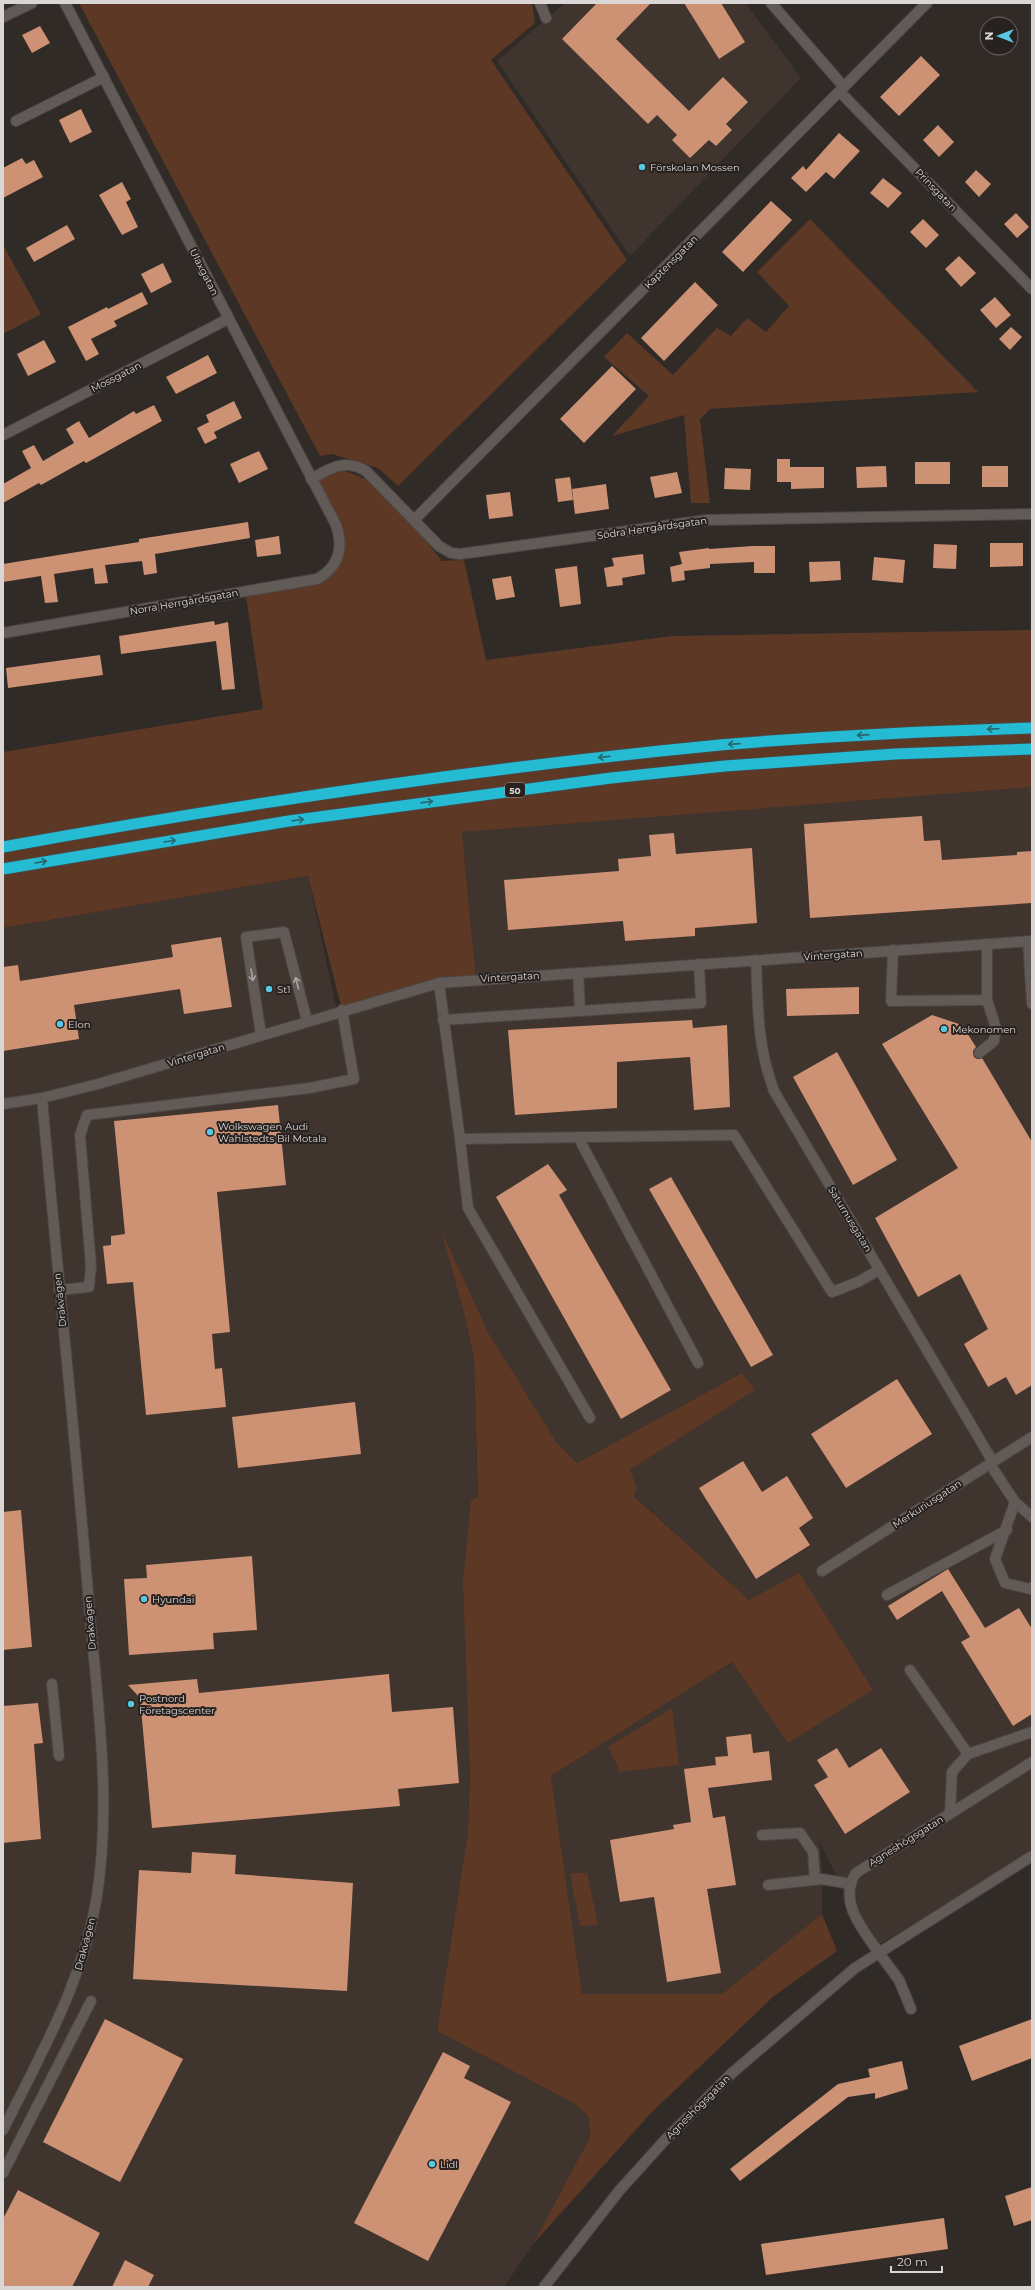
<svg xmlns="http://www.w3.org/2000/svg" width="1035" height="2290" font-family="Montserrat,sans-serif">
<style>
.built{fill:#3f342e}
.green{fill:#5d3825}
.building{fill:#cd9173}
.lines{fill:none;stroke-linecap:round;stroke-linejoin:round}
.service-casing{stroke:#4b4644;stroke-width:12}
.minor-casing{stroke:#4b4644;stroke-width:12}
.tertiary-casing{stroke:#4b4644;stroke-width:12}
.trunk-casing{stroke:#4b4644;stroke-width:13}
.service{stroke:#615a57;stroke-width:10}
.minor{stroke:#615a57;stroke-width:10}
.tertiary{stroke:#615a57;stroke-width:10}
.trunk{stroke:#25bbd2;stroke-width:11}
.oneway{stroke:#266670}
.oneway2{stroke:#aaa4a3}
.poi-dot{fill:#56c9e1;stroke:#27211f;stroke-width:1.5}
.labels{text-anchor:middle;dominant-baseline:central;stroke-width:4;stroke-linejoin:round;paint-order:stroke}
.shield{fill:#27211f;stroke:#a4a09e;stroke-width:1}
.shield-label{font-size:9px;font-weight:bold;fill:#dad6d5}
.poi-label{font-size:10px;fill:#dad6d5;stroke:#27211f;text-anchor:start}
.street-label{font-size:10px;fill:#dad6d5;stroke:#27211f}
</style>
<rect width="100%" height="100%" fill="#312b28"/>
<g class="built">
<path d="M 565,3 L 745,3 L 801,78 L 630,256 L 497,61 Z"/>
<path d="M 1032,782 L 1032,1855 L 871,1949 L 819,1840 L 822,1868 L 822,1914 L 722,1994 L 582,1994 L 551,1776 L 732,1662 L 788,1742 L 749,1600 L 616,1479 L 754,1390 L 742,1373 L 577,1463 L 557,1443 L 488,1332 L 442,1233 L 465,1317 L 474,1358 L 478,1505 L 468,1832 L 437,2031 L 575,2104 L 589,2117 L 590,2137 L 533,2244 L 504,2287 L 3,2287 L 3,928 L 308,876 L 337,1012 L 476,979 L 462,832 Z"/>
</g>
<g class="green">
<path d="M 79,3 L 532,3 L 535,23 L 491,60 L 627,260 L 398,486 L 378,468 L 332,454 L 320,456 Z"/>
<path d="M 810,219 L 978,392 L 710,409 L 700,419 L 710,503 L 691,503 L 684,415 L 612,436 L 649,396 L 604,357 L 627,333 L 673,375 L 717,328 L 731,336 L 747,318 L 766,332 L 789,306 L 757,272 Z"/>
<path d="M 3,245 L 41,314 L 3,334 Z"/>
<path d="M 324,468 L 343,470 L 370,481 L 410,521 L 442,561 L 464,560 L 486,660 L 672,636 L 1032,630 L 1032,787 L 462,832 L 476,979 L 342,1010 L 308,876 L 3,928 L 3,752 L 263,709 L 246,596 L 318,584 L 334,573 L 341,553 L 329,522 L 304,475 Z"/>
<path d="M 441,1230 L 488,1332 L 557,1443 L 577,1463 L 742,1373 L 755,1390 L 630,1470 L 637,1488 L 634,1496 L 749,1600 L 799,1573 L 873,1690 L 788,1743 L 732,1662 L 551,1776 L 582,1994 L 722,1994 L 822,1914 L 837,1951 L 774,1996 L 651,2113 L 533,2244 L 590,2137 L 589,2117 L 575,2104 L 437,2031 L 468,1832 L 470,1771 L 463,1581 L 471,1501 L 478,1497 L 474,1358 L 465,1317 Z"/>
<path d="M 672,1708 L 679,1765 L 620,1772 L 608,1747 Z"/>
<path d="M 570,1873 L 587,1873 L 598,1925 L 580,1926 Z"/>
</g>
<g class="building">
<path d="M 597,3 L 651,3 L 616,39 L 689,111 L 723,77 L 748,102 L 726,124 L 732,130 L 716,146 L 709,140 L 690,158 L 672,140 L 677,135 L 657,115 L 648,124 L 562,39 Z"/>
<path d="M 684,3 L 721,3 L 745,42 L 719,59 Z"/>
<path d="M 40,26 L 50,43 L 32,53 L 22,35 Z"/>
<path d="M 921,56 L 940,75 L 899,116 L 880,97 Z"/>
<path d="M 81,109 L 92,132 L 70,143 L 59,120 Z"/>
<path d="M 938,125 L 954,142 L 939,157 L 923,140 Z"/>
<path d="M 839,133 L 860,151 L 834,179 L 826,172 L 806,192 L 791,178 L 803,166 L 806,170 Z"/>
<path d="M 22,158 L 26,164 L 34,160 L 43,177 L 3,198 L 3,168 Z"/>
<path d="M 976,170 L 991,184 L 979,197 L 965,182 Z"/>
<path d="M 883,178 L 902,193 L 888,208 L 870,193 Z"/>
<path d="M 122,182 L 131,199 L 126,202 L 138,227 L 122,235 L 99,195 Z"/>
<path d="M 771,201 L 792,220 L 743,272 L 722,252 Z"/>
<path d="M 1016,213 L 1029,227 L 1017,238 L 1004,224 Z"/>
<path d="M 923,219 L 939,235 L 926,248 L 910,232 Z"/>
<path d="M 67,225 L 75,239 L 34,262 L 26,248 Z"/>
<path d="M 959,256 L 976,273 L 961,287 L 945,269 Z"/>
<path d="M 163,263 L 172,282 L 151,293 L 141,274 Z"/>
<path d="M 695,282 L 718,305 L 664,361 L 641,338 Z"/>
<path d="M 142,292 L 148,304 L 114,321 L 117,326 L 91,339 L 99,354 L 86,361 L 68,327 L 107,307 L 108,309 Z"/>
<path d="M 995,297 L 1011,315 L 996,328 L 980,310 Z"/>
<path d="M 1011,327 L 1022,337 L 1010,350 L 999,339 Z"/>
<path d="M 44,340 L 56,362 L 28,376 L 17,354 Z"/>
<path d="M 208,355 L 217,373 L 176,394 L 166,377 Z"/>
<path d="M 612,366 L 636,389 L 584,443 L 560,419 Z"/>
<path d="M 234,401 L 242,418 L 214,432 L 217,438 L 205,444 L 197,428 L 209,422 L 206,415 Z"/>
<path d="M 154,405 L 162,421 L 86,463 L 84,461 L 41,485 L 39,483 L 3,503 L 3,484 L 31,468 L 22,451 L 34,445 L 43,461 L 74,443 L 66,429 L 79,421 L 89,438 L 134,411 L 136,414 Z"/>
<path d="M 259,451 L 268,469 L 239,483 L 230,464 Z"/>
<path d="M 777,459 L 790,459 L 790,467 L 824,467 L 824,488 L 791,489 L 791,482 L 777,482 Z"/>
<rect x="915" y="462" width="35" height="22"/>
<path d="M 886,466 L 887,487 L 857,488 L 856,467 Z"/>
<rect x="982" y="466" width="26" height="21"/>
<path d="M 725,468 L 751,469 L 750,490 L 724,489 Z"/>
<path d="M 677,472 L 682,493 L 655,498 L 650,477 Z"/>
<path d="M 570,477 L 573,500 L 558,502 L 555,479 Z"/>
<path d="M 606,484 L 609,509 L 575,514 L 572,489 Z"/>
<path d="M 510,492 L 513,516 L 489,519 L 486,495 Z"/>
<path d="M 248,522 L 250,538 L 155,554 L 157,573 L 144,575 L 142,561 L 105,565 L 108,583 L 95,584 L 93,568 L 54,574 L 58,602 L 45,603 L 41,576 L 3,582 L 3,564 L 139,542 L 139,539 Z"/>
<path d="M 279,536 L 281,554 L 257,557 L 255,540 Z"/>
<path d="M 990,543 L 1023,543 L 1023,566 L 990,567 Z"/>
<path d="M 934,544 L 957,545 L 956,569 L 933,568 Z"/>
<path d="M 753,546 L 775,546 L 775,573 L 754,573 L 754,562 L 710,564 L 710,568 L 684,571 L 685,580 L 672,582 L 670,567 L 682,564 L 679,552 L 709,548 L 709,549 Z"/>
<path d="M 643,554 L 645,574 L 622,578 L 623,585 L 607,587 L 604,568 L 614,566 L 612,558 Z"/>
<path d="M 874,557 L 905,560 L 903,583 L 872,580 Z"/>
<path d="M 840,561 L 841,580 L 810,582 L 809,562 Z"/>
<path d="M 577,566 L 581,604 L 560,607 L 555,569 Z"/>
<path d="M 511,576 L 515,597 L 496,600 L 492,579 Z"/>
<path d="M 214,621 L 215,625 L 228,622 L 235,689 L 222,690 L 216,641 L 121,654 L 119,636 Z"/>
<path d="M 100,655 L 103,675 L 8,688 L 6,668 Z"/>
<path d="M 922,816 L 924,841 L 940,840 L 942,860 L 1017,855 L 1017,852 L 1032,851 L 1032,903 L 810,918 L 804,824 Z"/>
<path d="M 674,833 L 676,854 L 752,848 L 757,923 L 695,928 L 695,936 L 625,941 L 623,921 L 508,930 L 504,880 L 619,871 L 618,859 L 651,856 L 649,835 Z"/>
<path d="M 221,937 L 232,1007 L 184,1014 L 180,989 L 74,1005 L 79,1039 L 3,1051 L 3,967 L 18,965 L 20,981 L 173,957 L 171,945 Z"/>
<path d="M 859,987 L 859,1014 L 787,1016 L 786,989 Z"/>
<path d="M 932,1015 L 962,1025 L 976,1047 L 973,1051 L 974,1057 L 977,1059 L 982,1058 L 1032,1142 L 1032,1385 L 1016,1395 L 1006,1377 L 988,1387 L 964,1344 L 988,1329 L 960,1274 L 918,1297 L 875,1218 L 958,1168 L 882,1044 Z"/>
<path d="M 692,1020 L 693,1028 L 727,1025 L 730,1107 L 694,1110 L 690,1057 L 617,1062 L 617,1108 L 515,1115 L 508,1030 Z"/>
<path d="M 837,1052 L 897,1160 L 853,1185 L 793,1077 Z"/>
<path d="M 278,1105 L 286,1185 L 217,1192 L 230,1332 L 212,1334 L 215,1369 L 222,1368 L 226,1407 L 146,1415 L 133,1282 L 107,1284 L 103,1246 L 111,1245 L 111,1236 L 125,1234 L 114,1121 Z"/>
<path d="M 548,1164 L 567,1190 L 559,1195 L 671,1390 L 621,1419 L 496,1197 Z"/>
<path d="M 671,1177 L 773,1355 L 751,1367 L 649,1189 Z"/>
<path d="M 897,1379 L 932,1434 L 846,1488 L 811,1434 Z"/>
<path d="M 355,1402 L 361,1454 L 238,1468 L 232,1417 Z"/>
<path d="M 743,1461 L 762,1492 L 787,1476 L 813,1518 L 799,1528 L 810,1545 L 756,1579 L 699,1488 Z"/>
<path d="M 21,1510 L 32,1647 L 3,1650 L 3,1512 Z"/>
<path d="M 252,1556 L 257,1630 L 213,1633 L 214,1649 L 129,1655 L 124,1579 L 147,1578 L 146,1565 Z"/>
<path d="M 948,1569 L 985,1628 L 1019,1608 L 1032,1629 L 1032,1714 L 1013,1726 L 961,1642 L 970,1637 L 942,1591 L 897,1620 L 888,1606 Z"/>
<path d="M 389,1674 L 392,1712 L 453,1707 L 459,1783 L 398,1789 L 400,1806 L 152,1828 L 140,1698 L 128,1685 L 197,1679 L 199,1693 Z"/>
<path d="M 38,1703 L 43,1743 L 34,1744 L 41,1839 L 3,1843 L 3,1706 Z"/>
<path d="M 751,1734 L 753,1753 L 769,1751 L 772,1780 L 708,1788 L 713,1818 L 725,1816 L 736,1885 L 707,1889 L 721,1973 L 667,1982 L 654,1897 L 620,1902 L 610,1840 L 674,1829 L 673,1825 L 691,1822 L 684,1769 L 716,1765 L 715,1757 L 728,1756 L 726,1737 Z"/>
<path d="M 837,1748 L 849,1768 L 881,1748 L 910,1792 L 845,1834 L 814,1785 L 828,1777 L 817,1760 Z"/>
<path d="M 192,1852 L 236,1855 L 235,1874 L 353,1883 L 347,1991 L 133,1979 L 139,1870 L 191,1873 Z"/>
<path d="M 105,2019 L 183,2059 L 120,2182 L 43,2142 Z"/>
<path d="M 1032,2019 L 1032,2058 L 972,2081 L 959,2046 Z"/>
<path d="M 443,2052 L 470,2066 L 464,2078 L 511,2102 L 428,2261 L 354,2223 Z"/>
<path d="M 902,2061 L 908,2089 L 875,2099 L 875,2093 L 848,2097 L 740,2181 L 730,2169 L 838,2084 L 870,2077 L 868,2069 Z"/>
<path d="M 1032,2187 L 1032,2220 L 1014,2226 L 1005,2196 Z"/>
<path d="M 18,2190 L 100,2233 L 72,2287 L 3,2287 L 3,2219 Z"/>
<path d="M 944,2218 L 948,2249 L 766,2275 L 761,2244 Z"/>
<path d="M 125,2260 L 154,2275 L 148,2287 L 112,2287 Z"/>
</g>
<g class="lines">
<defs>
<g id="service">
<path d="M 540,3 L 546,18"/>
<path d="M 16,121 L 104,77"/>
<path d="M 893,950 L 891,1001 L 987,1000 L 987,944"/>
<path d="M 578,973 L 580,1011"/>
<path d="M 439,983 L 460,1139 L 734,1135 L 832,1292 L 858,1282 L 879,1270"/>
<path d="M 443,1020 L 701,1003 L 699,964"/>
<path d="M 261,1035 L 246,937 L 284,932 L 307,1021"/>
<path d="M 979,1053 L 994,1041 L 996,1028 L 987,1000"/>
<path d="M 578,1137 L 698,1363"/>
<path d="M 460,1139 L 468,1208 L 590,1418"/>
<path d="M 59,1290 L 89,1287 L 91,1266 L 80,1135 L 87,1115 L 310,1088 L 354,1079 L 342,1010"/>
<path d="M 990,1464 L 1015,1502 L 1032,1517"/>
<path d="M 1015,1502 L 995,1559 L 1005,1583 L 1030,1589 L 1032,1587"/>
<path d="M 887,1595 L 1007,1530"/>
<path d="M 910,1670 L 968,1754"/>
<path d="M 52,1684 L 59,1756"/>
<path d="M 950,1814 L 952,1772 L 968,1754 L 1032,1732"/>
<path d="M 762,1835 L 800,1833 L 813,1852 L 815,1880"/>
<path d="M 768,1885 L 822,1879 L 851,1884"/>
<path d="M 879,1953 L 899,1980 L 911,2009"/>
<path d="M 3,2173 L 91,2001"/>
</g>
<g id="minor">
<path d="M 771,3 L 844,87"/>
<path d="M 3,17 L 32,3"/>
<path d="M 840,92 L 1032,289"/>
<path d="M 3,435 L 228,319"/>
<path d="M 311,479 C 331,468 345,458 366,471 L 439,546 L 451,553 L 460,554 L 707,520 L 1032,514"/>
<path d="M 414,520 L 927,3"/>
<path d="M 3,633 L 317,579 C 339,567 344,548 336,525 L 65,3"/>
<path d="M 1028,941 L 1032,1004"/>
<path d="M 756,960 C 758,1008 757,1045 774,1091 L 993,1462"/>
<path d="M 822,1571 L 1032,1437"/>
<path d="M 879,1953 C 864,1931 837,1901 856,1873 L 1032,1762"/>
<path d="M 3,2130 C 41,2054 84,1979 97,1895 C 112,1799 97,1700 89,1604 C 75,1435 57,1267 42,1098"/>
</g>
<g id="tertiary">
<path d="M 3,1104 L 42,1098 L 98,1084 L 439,983 L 1032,941"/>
<path d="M 544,2287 L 619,2191 L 665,2140 L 732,2073 L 855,1968 L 1032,1856"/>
</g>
<g id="trunk">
<path d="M 3,847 C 240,804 480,768 720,745 C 824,736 928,731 1032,728"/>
<path d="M 3,869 L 289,821 L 611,778 L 725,766 L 895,754 L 1032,749"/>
</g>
</defs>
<use href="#service" class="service-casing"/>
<use href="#minor" class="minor-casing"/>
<use href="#tertiary" class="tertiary-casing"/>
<use href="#trunk" class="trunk-casing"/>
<use href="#service" class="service"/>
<use href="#minor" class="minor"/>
<use href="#tertiary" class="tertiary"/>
<use href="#trunk" class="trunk"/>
</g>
<defs><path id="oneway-shaft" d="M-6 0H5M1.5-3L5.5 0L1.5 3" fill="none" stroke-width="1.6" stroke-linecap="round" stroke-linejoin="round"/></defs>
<g class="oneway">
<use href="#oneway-shaft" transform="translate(993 729) rotate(178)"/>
<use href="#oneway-shaft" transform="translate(863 735) rotate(176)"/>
<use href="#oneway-shaft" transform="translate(734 744) rotate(176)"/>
<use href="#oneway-shaft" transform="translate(604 757) rotate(173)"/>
<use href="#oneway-shaft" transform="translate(427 802) rotate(-8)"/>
<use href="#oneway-shaft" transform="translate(298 820) rotate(-8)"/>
<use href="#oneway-shaft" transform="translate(170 841) rotate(-9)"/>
<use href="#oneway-shaft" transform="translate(41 862) rotate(-10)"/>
</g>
<g class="oneway2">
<use href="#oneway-shaft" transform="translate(252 975) rotate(81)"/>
<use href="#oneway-shaft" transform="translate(297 983) rotate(-105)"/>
</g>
<g class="poi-dot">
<circle cx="642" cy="167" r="4"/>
<circle cx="269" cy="989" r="4"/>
<circle cx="60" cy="1024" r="4"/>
<circle cx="944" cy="1029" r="4"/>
<circle cx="210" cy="1132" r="4"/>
<circle cx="144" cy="1599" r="4"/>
<circle cx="131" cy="1704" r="4"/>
<circle cx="432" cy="2164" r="4"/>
</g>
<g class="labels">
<rect class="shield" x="505" y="783" width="20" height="14" rx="3"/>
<g class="shield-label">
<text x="515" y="790">50</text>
</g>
<g class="poi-label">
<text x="650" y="167">Förskolan Mossen</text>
<text x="277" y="989">St1</text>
<text x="68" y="1024">Elon</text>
<text x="952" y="1029">Mekonomen</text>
<text x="218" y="1126">Wolkswagen Audi<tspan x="218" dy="12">Wahlstedts Bil Motala</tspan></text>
<text x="152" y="1599">Hyundai</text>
<text x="139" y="1698">Postnord<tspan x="139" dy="12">Företagscenter</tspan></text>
<text x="440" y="2164">Lidl</text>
</g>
<g class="street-label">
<text transform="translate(936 190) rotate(46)">Prinsgatan</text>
<text transform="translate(671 262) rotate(-45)">Kaptensgatan</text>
<text transform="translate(204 272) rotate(63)">Ulaxgatan</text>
<text transform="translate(116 377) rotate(-27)">Mossgatan</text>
<text transform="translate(652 528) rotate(-8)">Södra Herrgårdsgatan</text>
<text transform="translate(184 602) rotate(-10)">Norra Herrgårdsgatan</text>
<text transform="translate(833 955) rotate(-4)">Vintergatan</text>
<text transform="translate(510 977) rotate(-3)">Vintergatan</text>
<text transform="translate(196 1055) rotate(-17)">Vintergatan</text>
<text transform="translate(850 1219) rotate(59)">Saturnusgatan</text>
<text transform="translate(60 1300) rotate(-96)">Drakvägen</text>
<text transform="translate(927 1504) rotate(-33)">Merkuriusgatan</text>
<text transform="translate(90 1623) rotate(-95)">Drakvägen</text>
<text transform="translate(906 1841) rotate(-32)">Agneshögsgatan</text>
<text transform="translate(85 1944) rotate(-75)">Drakvägen</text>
<text transform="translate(698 2107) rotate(-45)">Agneshögsgatan</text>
</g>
</g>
<rect width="1035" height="2290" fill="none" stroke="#dad6d5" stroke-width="8"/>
<g transform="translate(999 36) rotate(270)"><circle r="19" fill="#27211f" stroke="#6f6968"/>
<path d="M0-3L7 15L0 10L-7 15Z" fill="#56c9e1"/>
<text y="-6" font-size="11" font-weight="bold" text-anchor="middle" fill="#dad6d5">N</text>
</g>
<path d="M891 2266v6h51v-6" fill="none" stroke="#dad6d5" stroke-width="2"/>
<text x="897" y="2266" font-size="12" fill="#dad6d5" stroke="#27211f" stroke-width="3" paint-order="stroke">20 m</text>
</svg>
